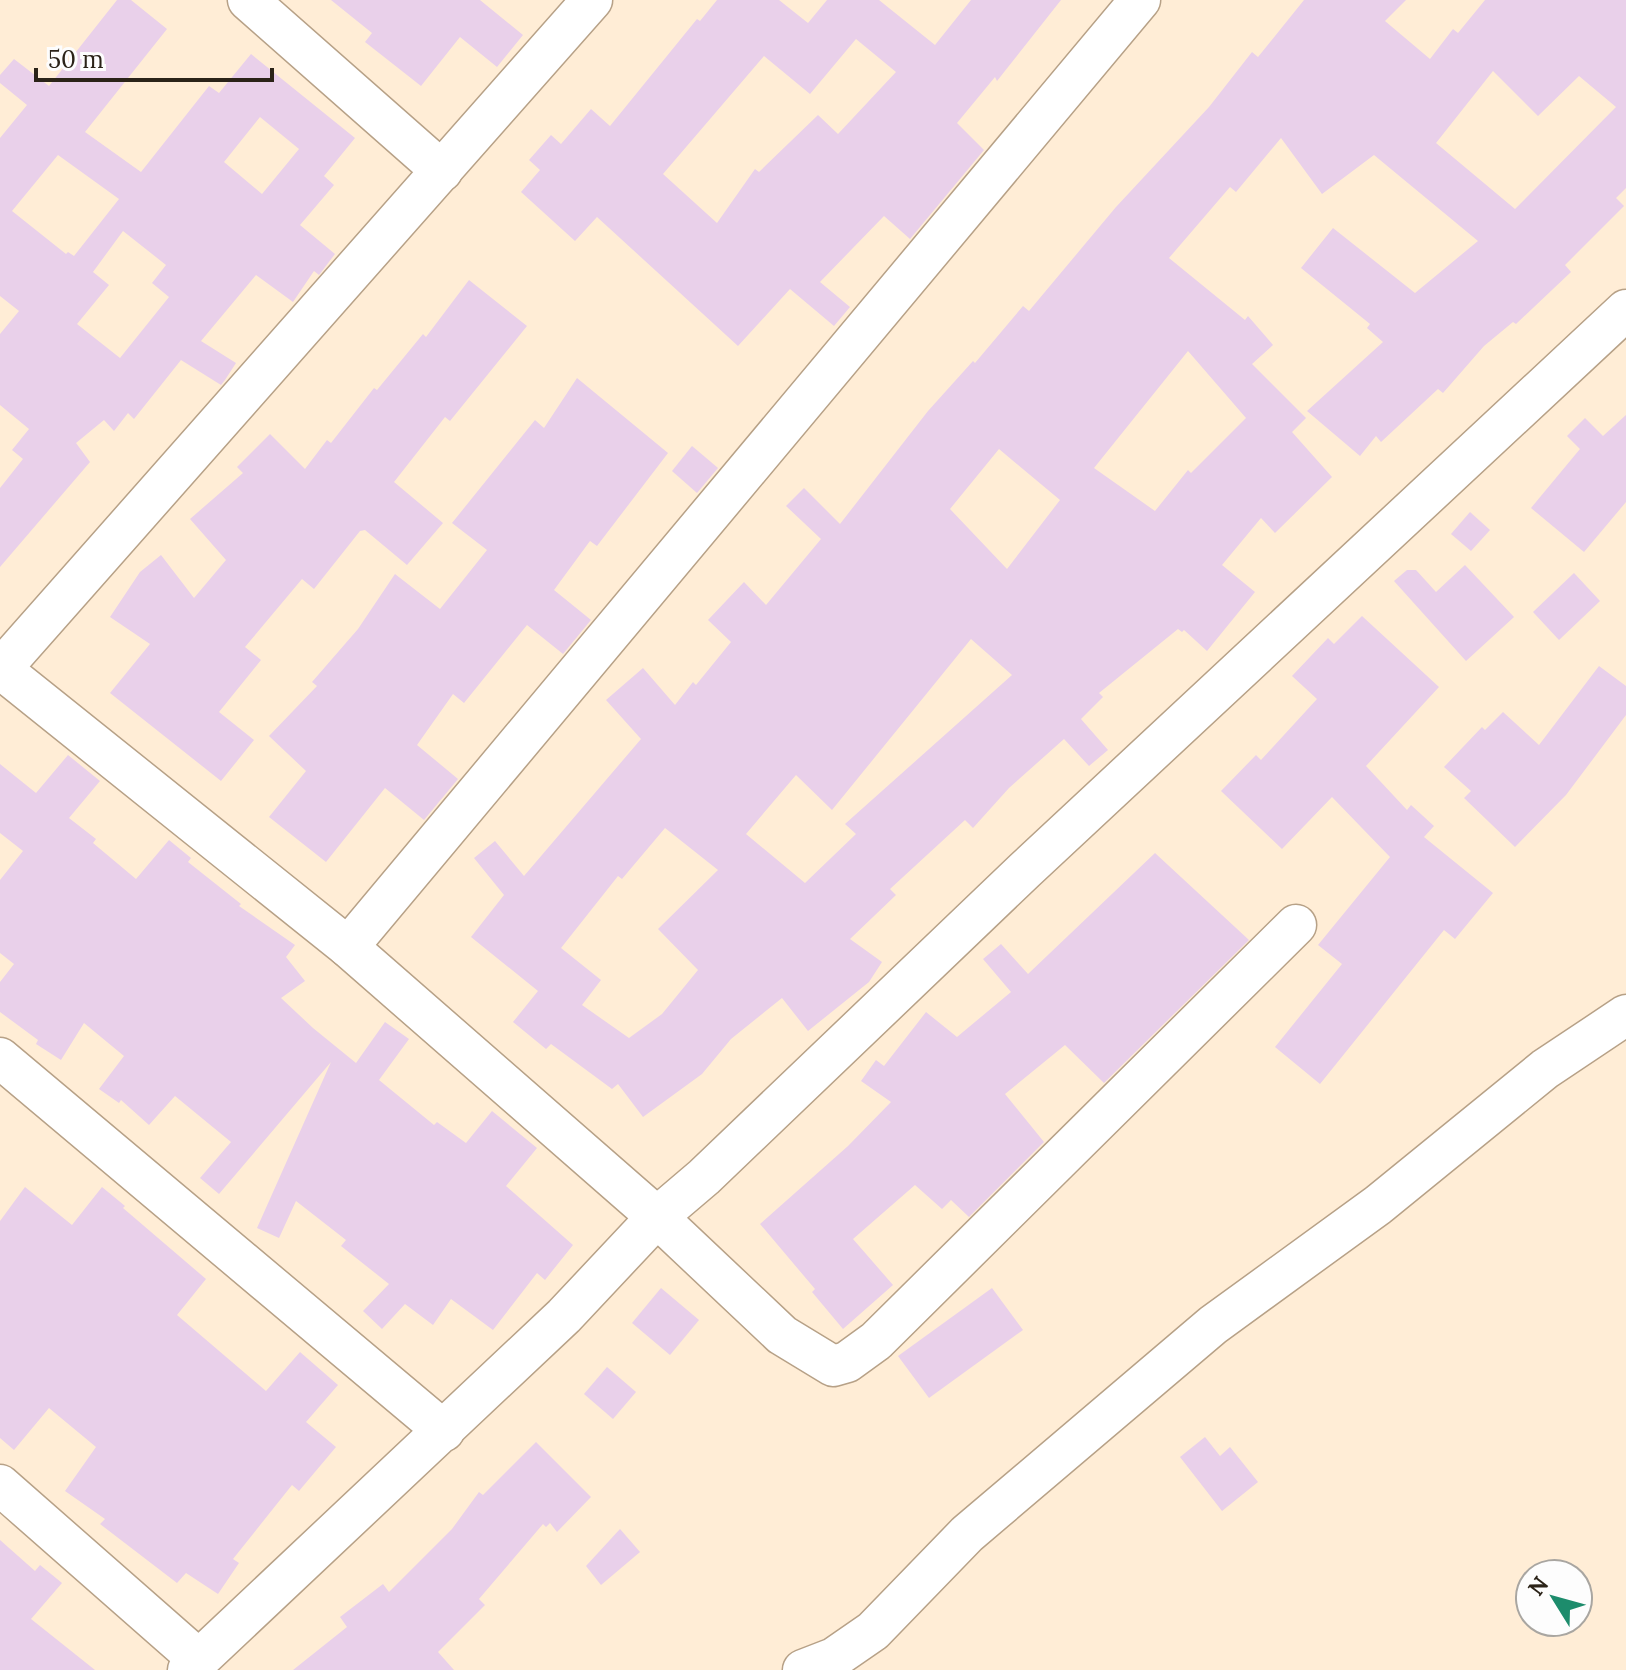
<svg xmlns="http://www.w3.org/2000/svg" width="1626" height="1670" font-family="Lora,serif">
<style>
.building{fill:#e9d0ea;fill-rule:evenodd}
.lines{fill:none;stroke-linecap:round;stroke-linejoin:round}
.minor-casing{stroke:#b7a187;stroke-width:43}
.minor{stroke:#fff;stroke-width:40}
</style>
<rect width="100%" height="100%" fill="#ffedd6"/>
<g class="building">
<path d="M 117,0 L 131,0 L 167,29 L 85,132 L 141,172 L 209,86 L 219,93 L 251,54 L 355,138 L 324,176 L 334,185 L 300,225 L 335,254 L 319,275 L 314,271 L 293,302 L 256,275 L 201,341 L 236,363 L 225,380 L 221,385 L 181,360 L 134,419 L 128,413 L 114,431 L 104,420 L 76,443 L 90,462 L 0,567 L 0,488 L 23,459 L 12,450 L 29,429 L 0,405 L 0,334 L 19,311 L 0,296 L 0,138 L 27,105 L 0,83 L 0,75 L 14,59 L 49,86 ZM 260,117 L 299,149 L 262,194 L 224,162 ZM 58,155 L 119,199 L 74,256 L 68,252 L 66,254 L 12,211 ZM 123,231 L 166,265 L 152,283 L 169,297 L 120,358 L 77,324 L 109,285 L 93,272 Z"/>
<path d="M 331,0 L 480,0 L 523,35 L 497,67 L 460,37 L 421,86 L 365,42 L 372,33 Z"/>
<path d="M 717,0 L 779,0 L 808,23 L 827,0 L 879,0 L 935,45 L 971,0 L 1061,0 L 997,81 L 995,77 L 957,123 L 984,150 L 910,239 L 884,216 L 820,282 L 850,307 L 834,326 L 790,289 L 738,346 L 597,217 L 575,241 L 521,192 L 540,170 L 529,160 L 551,135 L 561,144 L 591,109 L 610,126 L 697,19 L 700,21 ZM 856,39 L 896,72 L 838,134 L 818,115 L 759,172 L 755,169 L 717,223 L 663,174 L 764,56 L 810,94 Z"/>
<path d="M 1304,0 L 1406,0 L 1385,21 L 1430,59 L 1453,29 L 1458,33 L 1485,0 L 1626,0 L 1626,188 L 1616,198 L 1624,206 L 1565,265 L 1571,272 L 1516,324 L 1513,322 L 1484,346 L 1443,393 L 1438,389 L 1381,442 L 1376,436 L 1360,456 L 1307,411 L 1383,342 L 1367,328 L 1370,324 L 1301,268 L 1333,228 L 1415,293 L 1478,241 L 1374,155 L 1322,194 L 1281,138 L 1236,192 L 1230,187 L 1169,258 L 1245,320 L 1248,316 L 1273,345 L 1252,364 L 1306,418 L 1292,432 L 1332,477 L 1275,533 L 1261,518 L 1222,565 L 1255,592 L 1207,651 L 1184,630 L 1182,632 L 1178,629 L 1099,693 L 1103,697 L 1081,719 L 1108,750 L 1089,766 L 1064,739 L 1009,788 L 973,828 L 965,820 L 890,889 L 896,895 L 850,939 L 882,962 L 869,982 L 808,1031 L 782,998 L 731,1039 L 702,1074 L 643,1117 L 618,1084 L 612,1089 L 551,1044 L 546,1049 L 513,1022 L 538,991 L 471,937 L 504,895 L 474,858 L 495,841 L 524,876 L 641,739 L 606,700 L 643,668 L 675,705 L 693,682 L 696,685 L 731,642 L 708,620 L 744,582 L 766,605 L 821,539 L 786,506 L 804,488 L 840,524 L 928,411 L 973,361 L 975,363 L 1023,306 L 1029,311 L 1116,207 L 1209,107 L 1252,52 L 1258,57 ZM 1493,71 L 1538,116 L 1579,76 L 1616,107 L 1515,209 L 1436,143 ZM 1188,351 L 1246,418 L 1191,473 L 1188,470 L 1155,511 L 1094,468 ZM 999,449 L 1060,500 L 1007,569 L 950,509 ZM 971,639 L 1012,675 L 845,824 L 856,834 L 805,883 L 746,834 L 796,775 L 832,810 ZM 665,828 L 718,870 L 658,929 L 698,970 L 662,1014 L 629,1038 L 582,1005 L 601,980 L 561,948 L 618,876 L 622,879 Z"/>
<path d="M 469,280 L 527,326 L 450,421 L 445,417 L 394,482 L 443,523 L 407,565 L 365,530 L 360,531 L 314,589 L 302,579 L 245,647 L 261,660 L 219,712 L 254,740 L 221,781 L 110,693 L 150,644 L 110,617 L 140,572 L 161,555 L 194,598 L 226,560 L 190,519 L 243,473 L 237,467 L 270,434 L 305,469 L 327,440 L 331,443 L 374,388 L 377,390 L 423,334 L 426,337 Z"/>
<path d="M 577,378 L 668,453 L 597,546 L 590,541 L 554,590 L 591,620 L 563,654 L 527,625 L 464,703 L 453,694 L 417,745 L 458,779 L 424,820 L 385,788 L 326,862 L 269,817 L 306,771 L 269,736 L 317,686 L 312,682 L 358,629 L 395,574 L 440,609 L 487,550 L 452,523 L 535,420 L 544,428 Z"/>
<path d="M 1626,415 L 1626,502 L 1584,552 L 1531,508 L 1580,449 L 1567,436 L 1585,418 L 1603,436 Z"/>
<path d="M 692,446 L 718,468 L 697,493 L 672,471 Z"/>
<path d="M 1470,512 L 1490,530 L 1471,551 L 1451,534 Z"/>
<path d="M 1465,565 L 1514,617 L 1466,661 L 1394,581 L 1407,570 L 1416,570 L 1436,592 Z"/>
<path d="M 1574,573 L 1600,601 L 1559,640 L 1533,612 Z"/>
<path d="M 1362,616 L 1439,687 L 1366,766 L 1407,810 L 1411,805 L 1434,826 L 1424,837 L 1493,893 L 1455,939 L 1444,930 L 1320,1084 L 1275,1047 L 1342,964 L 1318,945 L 1390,857 L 1332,797 L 1282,849 L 1221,791 L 1256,755 L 1261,760 L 1317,699 L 1292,676 L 1328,638 L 1334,644 Z"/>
<path d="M 1599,666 L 1626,686 L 1626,715 L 1566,795 L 1515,847 L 1464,798 L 1471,791 L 1444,767 L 1482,727 L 1485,730 L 1503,712 L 1539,745 Z"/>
<path d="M 68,755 L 100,781 L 69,818 L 96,839 L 93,843 L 136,879 L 169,840 L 191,858 L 188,862 L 241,904 L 239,906 L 295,945 L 286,957 L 305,981 L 281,998 L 313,1028 L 356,1063 L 385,1022 L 409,1039 L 379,1080 L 434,1125 L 437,1122 L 466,1143 L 492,1111 L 537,1148 L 506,1186 L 573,1245 L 545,1280 L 537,1273 L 493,1330 L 451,1299 L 433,1325 L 405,1304 L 382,1329 L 363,1311 L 389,1284 L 341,1246 L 346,1240 L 296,1201 L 279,1238 L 257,1228 L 331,1062 L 219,1194 L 200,1178 L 231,1142 L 175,1096 L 149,1125 L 121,1100 L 119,1103 L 99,1089 L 124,1056 L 84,1023 L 61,1060 L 36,1044 L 38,1040 L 0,1012 L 0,982 L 14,964 L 0,953 L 0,880 L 23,851 L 0,833 L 0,764 L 36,793 Z"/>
<path d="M 1155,853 L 1249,940 L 1104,1083 L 1065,1045 L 1005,1094 L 1044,1142 L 969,1217 L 951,1200 L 942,1209 L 915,1185 L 853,1239 L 893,1285 L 843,1329 L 812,1292 L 815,1289 L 760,1224 L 848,1146 L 891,1102 L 861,1081 L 876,1060 L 884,1066 L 926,1012 L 957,1037 L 1011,992 L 983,959 L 1001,944 L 1028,974 Z"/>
<path d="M 25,1187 L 72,1225 L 102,1187 L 125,1206 L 123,1208 L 206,1279 L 177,1315 L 266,1391 L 300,1352 L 338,1385 L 306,1422 L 336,1447 L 299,1491 L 292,1485 L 233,1559 L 239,1563 L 218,1594 L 186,1573 L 177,1583 L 100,1524 L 105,1519 L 65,1491 L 96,1447 L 49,1408 L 14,1450 L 0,1438 L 0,1221 Z"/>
<path d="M 661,1288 L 699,1320 L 670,1355 L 632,1323 Z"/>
<path d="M 992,1288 L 1023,1330 L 929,1398 L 898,1356 Z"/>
<path d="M 607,1367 L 636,1392 L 613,1419 L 584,1394 Z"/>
<path d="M 1205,1437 L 1220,1456 L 1230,1447 L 1258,1482 L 1222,1511 L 1180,1457 Z"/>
<path d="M 536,1442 L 591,1497 L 557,1532 L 550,1523 L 546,1527 L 543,1524 L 479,1599 L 485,1605 L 438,1652 L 454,1670 L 293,1670 L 347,1627 L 340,1617 L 383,1584 L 389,1592 L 452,1529 L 479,1492 L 483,1495 Z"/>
<path d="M 620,1529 L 640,1552 L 601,1585 L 586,1566 Z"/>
<path d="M 0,1540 L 35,1571 L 40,1565 L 62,1583 L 31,1619 L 95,1670 L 0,1670 Z"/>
</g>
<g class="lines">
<defs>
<g id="minor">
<path d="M 248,0 L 442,171"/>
<path d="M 1,669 L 348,947 L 657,1217 L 782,1335 L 833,1366 L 847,1362 L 876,1341 L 1296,925"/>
<path d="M 0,670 L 592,0"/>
<path d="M 348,947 L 1140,0"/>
<path d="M 0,1058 L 444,1431"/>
<path d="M 0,1485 L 198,1659"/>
<path d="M 188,1670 L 564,1316 L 657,1217 L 704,1177 L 1025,870 L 1626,310"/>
<path d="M 803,1670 L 834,1658 L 873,1631 L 967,1534 L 1213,1325 L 1378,1205 L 1545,1069 L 1626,1015"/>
</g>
</defs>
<use href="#minor" class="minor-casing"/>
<use href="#minor" class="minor"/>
</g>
<g transform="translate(1554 1598) rotate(307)"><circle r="38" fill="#fdfdfd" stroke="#a9a6a1" stroke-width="2"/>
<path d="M0-6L14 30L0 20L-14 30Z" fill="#1d8c6c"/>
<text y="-12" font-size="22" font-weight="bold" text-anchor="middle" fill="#2b2318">N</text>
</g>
<path d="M36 68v12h236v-12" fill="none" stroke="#2b2318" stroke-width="4"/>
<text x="48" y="68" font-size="24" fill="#2b2318" stroke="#fdfdfd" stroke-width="6" paint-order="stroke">50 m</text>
</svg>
